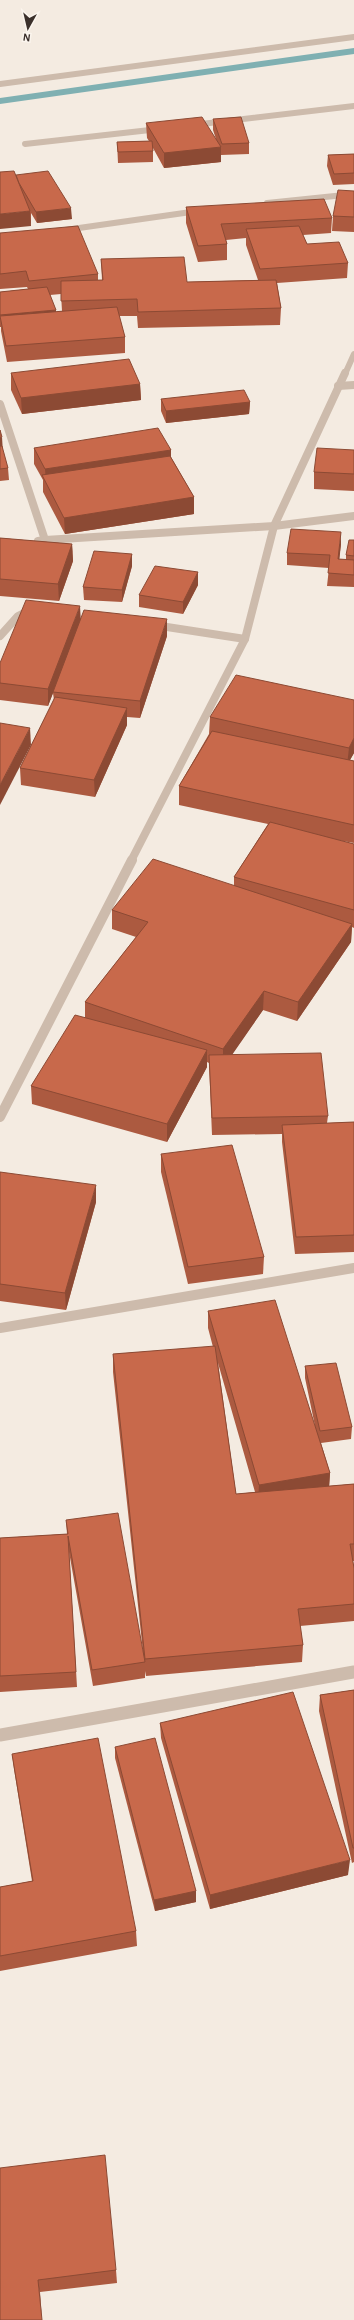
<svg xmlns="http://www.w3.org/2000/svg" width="354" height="2320" font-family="'Alegreya Sans',sans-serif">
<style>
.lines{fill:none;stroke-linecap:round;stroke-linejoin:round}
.stream{fill:#7fb0b2;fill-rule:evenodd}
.minor-far3{stroke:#cdbbac;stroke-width:6}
.minor-far2{stroke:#cdbbac;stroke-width:8}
.minor-far1{stroke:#cdbbac;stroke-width:10}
.minor{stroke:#cdbbac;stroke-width:13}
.wall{fill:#ac5a40;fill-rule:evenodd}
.shaded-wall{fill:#8c4a34}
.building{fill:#c8694b;stroke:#8c4a34}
</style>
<rect width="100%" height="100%" fill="#f4ebe1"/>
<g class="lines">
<path class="stream" d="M 354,48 L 354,54 L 0,104 L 0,98 Z"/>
<g class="minor-far3">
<path d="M 0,84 L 354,37"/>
<path d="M 193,125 L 354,106"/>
<path d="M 25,144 L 159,129"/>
<path d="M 267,203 L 354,194"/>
<path d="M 65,230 L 198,211"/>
<path d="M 345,374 L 354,354"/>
</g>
<g class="minor-far2">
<path d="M 338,386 L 354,385"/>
<path d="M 0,404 L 45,540 L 38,541"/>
<path d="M 45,540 L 274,526 L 354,516"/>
<path d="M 154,625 L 245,639"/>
<path d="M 0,636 L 18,616 L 32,609"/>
<path d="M 131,861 L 245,639 L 274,526 L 345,373"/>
</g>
<g class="minor-far1">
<path d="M 0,1117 L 132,860"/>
<path d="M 0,1328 L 354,1268"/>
</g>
<path class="minor" d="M 0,1735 L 354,1672"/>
</g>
<g class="wall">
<path d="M 213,119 L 249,143 L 249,154 L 221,155 L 221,162 L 164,168 L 153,148 L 153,162 L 118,163 L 117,142 L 149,141 L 147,138 L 146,123 L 216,139 L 213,130 Z"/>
<path d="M 354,154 L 354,184 L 333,185 L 327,166 L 328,155 Z"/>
<path d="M 16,175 L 72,219 L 37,223 L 31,213 L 31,226 Z"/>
<path d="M 354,191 L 354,232 L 332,231 L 333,216 Z"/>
<path d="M 186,207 L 332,218 L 331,233 L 303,235 L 307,244 L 348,263 L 347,278 L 277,283 L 281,308 L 280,325 L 138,328 L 137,316 L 119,316 L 125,337 L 125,353 L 7,362 L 1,331 L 1,327 L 0,327 L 0,292 L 28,289 L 27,287 L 0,289 L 0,233 L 98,274 L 98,280 L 102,280 L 101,259 L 187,282 L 258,280 L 246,245 L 246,238 L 226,240 L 227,244 L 227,260 L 198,262 L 186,223 ZM 61,294 L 62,311 L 56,312 L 50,295 Z"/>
<path d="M 11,373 L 140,384 L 141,400 L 22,414 L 11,390 Z"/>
<path d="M 161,399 L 250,402 L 249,414 L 166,423 L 161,411 Z"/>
<path d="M 0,430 L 3,452 L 8,468 L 9,480 L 0,481 Z"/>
<path d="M 34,448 L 171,450 L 171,457 L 194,497 L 194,514 L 65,534 L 43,492 L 43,480 L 34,464 Z"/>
<path d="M 354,450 L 354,491 L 314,489 L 314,472 Z"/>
<path d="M 0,538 L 72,544 L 73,561 L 59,601 L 0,596 Z"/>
<path d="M 354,540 L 354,587 L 327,586 L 329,568 L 287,565 L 287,553 L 341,544 L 339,559 L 346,560 L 346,555 Z"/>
<path d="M 132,554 L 132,566 L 122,602 L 84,600 L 83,587 Z"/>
<path d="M 198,572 L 198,585 L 183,614 L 139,607 L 139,595 Z"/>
<path d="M 81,618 L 167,636 L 140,718 L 127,717 L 127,725 L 95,797 L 21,785 L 20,768 L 54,700 L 53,693 L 48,706 L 0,700 L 0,663 Z"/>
<path d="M 354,700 L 354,753 L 350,760 L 354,761 L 354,843 L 337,840 L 354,844 L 354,928 L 352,927 L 351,942 L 297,1021 L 263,1010 L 232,1054 L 328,1116 L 327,1123 L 354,1122 L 354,1252 L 295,1254 L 282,1142 L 282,1134 L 212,1135 L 209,1063 L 207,1062 L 207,1067 L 167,1142 L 32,1104 L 31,1086 L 85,1017 L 85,1002 L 136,937 L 112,929 L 112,910 L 234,886 L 234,877 L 268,824 L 179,805 L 179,786 L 209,734 L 210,717 Z"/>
<path d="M 161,1154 L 264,1257 L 263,1274 L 188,1284 L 161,1172 Z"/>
<path d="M 0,1172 L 96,1202 L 66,1310 L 0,1301 Z"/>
<path d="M 208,1311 L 315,1426 L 305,1378 L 305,1366 L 352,1427 L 351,1439 L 321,1443 L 330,1473 L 329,1486 L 354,1484 L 354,1561 L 353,1561 L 354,1568 L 354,1621 L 300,1626 L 303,1645 L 302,1662 L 146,1676 L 145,1671 L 145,1678 L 93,1686 L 69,1552 L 77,1687 L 0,1692 L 0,1538 L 67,1534 L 66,1520 L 143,1652 L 113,1372 L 113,1354 L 213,1347 L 208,1328 ZM 218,1363 L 255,1492 L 236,1494 Z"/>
<path d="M 354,1690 L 354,1862 L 352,1863 L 319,1711 L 320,1695 Z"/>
<path d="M 160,1723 L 348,1875 L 210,1909 L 161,1738 Z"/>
<path d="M 115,1747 L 196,1891 L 196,1902 L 155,1911 L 115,1758 Z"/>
<path d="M 12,1754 L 136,1931 L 137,1946 L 0,1971 L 0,1887 L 32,1881 L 14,1769 Z"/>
<path d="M 0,2168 L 116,2270 L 117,2283 L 40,2292 Z"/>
</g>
<g class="shaded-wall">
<path d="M 221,147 L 221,162 L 164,168 L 164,153 Z"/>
<path d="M 71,208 L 72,219 L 37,223 L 36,212 Z"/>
<path d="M 30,211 L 31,226 L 0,229 L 0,214 Z"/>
<path d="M 56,310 L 56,321 L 0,315 Z"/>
<path d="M 140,384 L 141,400 L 22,414 L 21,398 Z"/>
<path d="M 250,402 L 249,414 L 166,423 L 166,411 Z"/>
<path d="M 2,437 L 3,454 L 0,454 L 0,438 Z"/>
<path d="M 171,450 L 171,466 L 46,482 L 45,469 Z"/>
<path d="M 194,497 L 194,514 L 65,534 L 64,518 Z"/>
<path d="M 341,532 L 341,544 L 338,572 L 338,559 Z"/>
<path d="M 72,544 L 73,561 L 59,601 L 58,584 Z"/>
<path d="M 132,554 L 132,566 L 122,602 L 122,590 Z"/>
<path d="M 198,572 L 198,585 L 183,614 L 183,602 Z"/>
<path d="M 80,606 L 81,623 L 53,692 L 53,693 L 48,706 L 48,689 Z"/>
<path d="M 167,619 L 167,636 L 140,718 L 140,701 Z"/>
<path d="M 127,708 L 127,725 L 95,797 L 94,780 Z"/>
<path d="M 30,728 L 31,745 L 0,805 L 0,785 Z"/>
<path d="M 354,738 L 354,753 L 347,765 L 349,748 Z"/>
<path d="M 352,924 L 351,942 L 297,1021 L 298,1002 Z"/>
<path d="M 264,991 L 263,1010 L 223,1068 L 223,1049 Z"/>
<path d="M 207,1050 L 207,1067 L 167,1142 L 167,1124 Z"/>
<path d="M 96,1185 L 96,1202 L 66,1310 L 65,1293 Z"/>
<path d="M 330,1473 L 329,1489 L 258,1502 L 259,1485 Z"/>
<path d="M 350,1860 L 348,1875 L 210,1909 L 210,1895 Z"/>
<path d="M 196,1891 L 196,1902 L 155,1911 L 154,1900 Z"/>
<path d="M 38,2280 L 40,2292 L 42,2320 Z"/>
</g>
<g class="building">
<path d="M 202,117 L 221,147 L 164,153 L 146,123 Z"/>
<path d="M 241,117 L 249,143 L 222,144 L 213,119 Z"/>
<path d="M 152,141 L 153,151 L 118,152 L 117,142 Z"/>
<path d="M 354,154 L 354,173 L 334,174 L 328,155 Z"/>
<path d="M 14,171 L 30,211 L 0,214 L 0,172 Z"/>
<path d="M 48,171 L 71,208 L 36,212 L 19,183 L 16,175 Z"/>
<path d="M 338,190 L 354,191 L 354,217 L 333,216 Z"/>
<path d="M 324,199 L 332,218 L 221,224 L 227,244 L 198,246 L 186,207 Z"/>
<path d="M 78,226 L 98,274 L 29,281 L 26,271 L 0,274 L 0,233 Z"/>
<path d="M 299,226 L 307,244 L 339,242 L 348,263 L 260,269 L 246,229 Z"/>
<path d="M 184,257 L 187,282 L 276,280 L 281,308 L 138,312 L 137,299 L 61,301 L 61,281 L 103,280 L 101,259 Z"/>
<path d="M 47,287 L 56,310 L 0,315 L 0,292 Z"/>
<path d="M 117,307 L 125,337 L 6,346 L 0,316 Z"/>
<path d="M 129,359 L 140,384 L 21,398 L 11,373 Z"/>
<path d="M 244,390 L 250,402 L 166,411 L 161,399 Z"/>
<path d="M 158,428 L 171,450 L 45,469 L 34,448 Z"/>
<path d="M 0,430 L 2,437 L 0,438 Z"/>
<path d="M 0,446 L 2,446 L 8,468 L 0,469 Z"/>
<path d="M 317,448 L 354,450 L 354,474 L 314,472 Z"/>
<path d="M 170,456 L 194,497 L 64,518 L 42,475 Z"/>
<path d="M 291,529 L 341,532 L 338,559 L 354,560 L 354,575 L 328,573 L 330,555 L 287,553 Z"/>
<path d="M 0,538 L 72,544 L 58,584 L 0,579 Z"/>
<path d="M 349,540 L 354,540 L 354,556 L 346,555 Z"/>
<path d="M 94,551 L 132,554 L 122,590 L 83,587 Z"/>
<path d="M 155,566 L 198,572 L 183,602 L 139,595 Z"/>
<path d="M 26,600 L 80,606 L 48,689 L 0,683 L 0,663 Z"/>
<path d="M 84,610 L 167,619 L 140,701 L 53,692 Z"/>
<path d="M 236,675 L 354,700 L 354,738 L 349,748 L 210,717 Z"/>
<path d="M 55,697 L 127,708 L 94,780 L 20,768 Z"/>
<path d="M 0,723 L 30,728 L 0,785 Z"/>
<path d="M 212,731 L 354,761 L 354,825 L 179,786 Z"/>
<path d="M 270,822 L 354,844 L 354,910 L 234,877 Z"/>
<path d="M 153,859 L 352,924 L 298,1002 L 264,991 L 223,1049 L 85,1002 L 148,922 L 112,910 Z"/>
<path d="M 75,1015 L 207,1050 L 167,1124 L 31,1086 Z"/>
<path d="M 321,1053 L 328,1116 L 212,1118 L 209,1055 Z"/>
<path d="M 354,1122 L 354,1235 L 296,1237 L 282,1125 Z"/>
<path d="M 232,1145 L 264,1257 L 188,1267 L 161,1154 Z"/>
<path d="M 0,1172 L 96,1185 L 65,1293 L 0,1284 Z"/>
<path d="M 275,1300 L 330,1473 L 259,1485 L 208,1311 Z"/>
<path d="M 215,1346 L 236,1494 L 354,1484 L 354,1544 L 350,1544 L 354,1568 L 354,1604 L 298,1609 L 303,1645 L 145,1659 L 113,1354 Z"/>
<path d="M 336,1363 L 352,1427 L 320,1431 L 305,1366 Z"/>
<path d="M 118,1513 L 145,1662 L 92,1670 L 68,1536 L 76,1672 L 0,1676 L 0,1538 L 68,1534 L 66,1520 Z"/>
<path d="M 354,1690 L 354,1848 L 353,1848 L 320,1695 Z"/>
<path d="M 293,1692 L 350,1860 L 210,1895 L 160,1723 Z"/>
<path d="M 98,1738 L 136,1931 L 0,1956 L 0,1887 L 33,1881 L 12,1754 Z"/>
<path d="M 155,1738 L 196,1891 L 154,1900 L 115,1747 Z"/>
<path d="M 105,2155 L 116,2270 L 38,2280 L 42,2320 L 0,2320 L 0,2168 Z"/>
</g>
<g transform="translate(28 28) rotate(188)" stroke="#fbf5ee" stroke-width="3" paint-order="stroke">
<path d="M0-3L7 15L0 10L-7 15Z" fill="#3b302b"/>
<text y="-6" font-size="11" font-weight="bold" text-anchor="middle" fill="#3b302b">N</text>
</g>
</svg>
